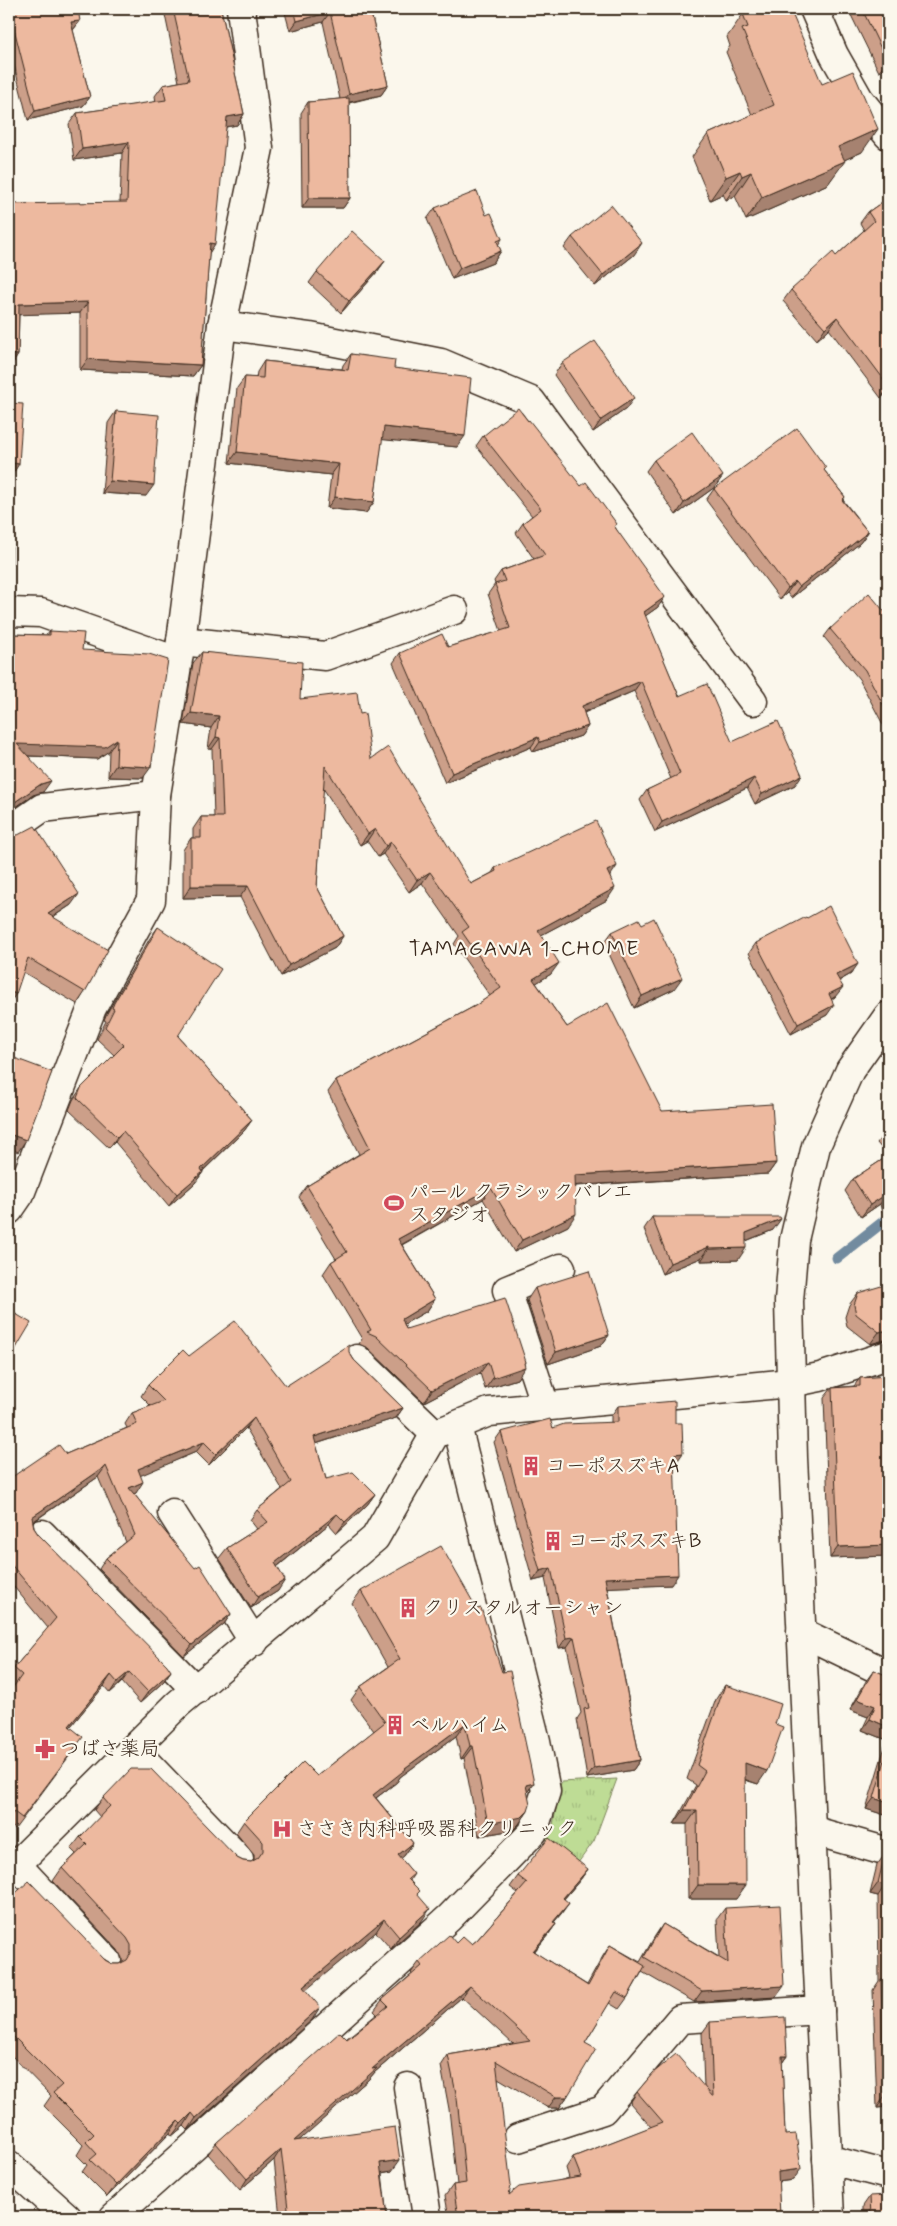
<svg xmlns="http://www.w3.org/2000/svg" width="897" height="2226" font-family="Mynerve,'Klee One',sans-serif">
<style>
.grass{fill:url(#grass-tufts);stroke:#7c835a}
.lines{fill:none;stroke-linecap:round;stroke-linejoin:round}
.stream{stroke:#728b9f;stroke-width:11}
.minor-casing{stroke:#3b2a1e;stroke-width:31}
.tertiary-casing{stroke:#3b2a1e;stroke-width:31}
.primary-casing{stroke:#3b2a1e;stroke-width:31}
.minor{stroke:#fbf7ec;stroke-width:28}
.tertiary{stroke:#fbf7ec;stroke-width:28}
.primary{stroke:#fbf7ec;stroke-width:28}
.wall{fill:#cc9f89;stroke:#3b2a1e}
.shaded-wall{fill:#a6826f;stroke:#3b2a1e}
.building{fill:#edb99f;stroke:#3b2a1e}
.labels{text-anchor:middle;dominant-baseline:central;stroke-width:4.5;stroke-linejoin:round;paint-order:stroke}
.poi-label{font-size:20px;fill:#3b2a1e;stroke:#fbf7ec;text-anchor:start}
.neighbourhood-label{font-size:21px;letter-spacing:1px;fill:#3b2a1e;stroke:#fbf7ec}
</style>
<defs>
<pattern id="grass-tufts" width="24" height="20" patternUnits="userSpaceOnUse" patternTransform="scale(1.25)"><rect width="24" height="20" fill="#bedc95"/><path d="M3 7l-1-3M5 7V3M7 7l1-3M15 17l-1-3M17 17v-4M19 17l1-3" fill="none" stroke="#a4bd80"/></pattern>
</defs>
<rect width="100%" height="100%" fill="#fbf7ec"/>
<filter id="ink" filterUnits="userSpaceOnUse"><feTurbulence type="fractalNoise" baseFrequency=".02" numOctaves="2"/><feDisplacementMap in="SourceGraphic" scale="10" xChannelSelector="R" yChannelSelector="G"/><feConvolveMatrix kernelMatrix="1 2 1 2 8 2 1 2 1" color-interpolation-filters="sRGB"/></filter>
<g filter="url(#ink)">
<path class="grass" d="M 617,1779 L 594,1841 L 575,1867 L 546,1839 L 553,1825 L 561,1782 Z"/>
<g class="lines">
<path class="stream" d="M 837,1258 L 888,1218"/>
<defs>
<g id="minor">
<path d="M 222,325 L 310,337 L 441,363 L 531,401 L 753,701"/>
<path d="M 9,612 L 41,613 L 177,661"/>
<path d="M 181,641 L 325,656 L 454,610"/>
<path d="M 9,831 L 42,808 L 156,795"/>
<path d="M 9,1210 L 20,1194 L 92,1008 L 151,900 L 156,795 L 181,641 L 222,325 L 259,148 L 241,9"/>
<path d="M 357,1359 L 435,1434"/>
<path d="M 545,1406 L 507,1290 L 561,1268"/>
<path d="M 172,1513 L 254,1642"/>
<path d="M 42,1534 L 196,1690"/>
<path d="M 801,1632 L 888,1674"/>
<path d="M 133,1749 L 239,1859"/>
<path d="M 811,1830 L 888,1852"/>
<path d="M 16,1864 L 107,1961"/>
<path d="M 9,1872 L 178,1704 L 375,1538 L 435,1434 L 489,1412 L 790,1383 L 820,1377 L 888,1355"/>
<path d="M 408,2087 L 427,2217"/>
<path d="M 518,2138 L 603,2110 L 680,2019 L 820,2010"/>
<path d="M 827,2159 L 888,2175"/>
<path d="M 114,2217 L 449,1918 L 533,1832 L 546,1791 L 536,1741 L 457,1426"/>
</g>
<g id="tertiary">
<path d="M 814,9 L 834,55 L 859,99 L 888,135"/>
<path d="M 830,2217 L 793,1458 L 789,1301 L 794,1240 L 816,1146 L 850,1070 L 888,1016"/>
</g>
<path id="primary" d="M 9,2165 L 67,2217"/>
</defs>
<use href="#minor" class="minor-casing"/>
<use href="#tertiary" class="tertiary-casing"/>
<use href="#primary" class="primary-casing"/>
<use href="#minor" class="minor"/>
<use href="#tertiary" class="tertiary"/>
<use href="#primary" class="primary"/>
</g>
<g class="wall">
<path d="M 9,9 L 80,21 L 73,30 L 90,97 L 83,106 L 28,120 L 9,45 Z"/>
<path d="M 165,9 L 221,9 L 244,114 L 237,125 L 226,127 L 209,253 L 201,365 L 193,376 L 80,370 L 80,313 L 19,314 L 18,355 L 11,366 L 9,366 L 9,204 L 120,203 L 122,153 L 74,160 L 69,124 L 77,113 L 156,102 L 155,96 L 163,85 L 179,82 L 164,10 Z"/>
<path d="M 284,9 L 370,9 L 388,85 L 381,95 L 349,103 L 350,198 L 343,208 L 302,208 L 301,113 L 308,102 L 340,99 L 323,22 L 290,31 Z"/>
<path d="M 848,9 L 888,9 L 888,68 L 879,72 Z"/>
<path d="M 743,14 L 822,84 L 862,152 L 844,160 L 828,184 L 746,220 L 735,196 L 726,200 L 723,194 L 710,200 L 692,157 L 708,134 L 752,115 L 726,52 L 730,46 L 727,37 Z"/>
<path d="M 888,198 L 888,392 L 881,398 L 829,329 L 817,340 L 783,301 L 791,290 L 836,256 L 864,230 L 860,223 L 868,212 Z"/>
<path d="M 435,208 L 486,215 L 502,239 L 498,245 L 501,251 L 493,263 L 452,279 L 427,219 Z"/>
<path d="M 572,237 L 634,255 L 595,286 L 564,248 Z"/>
<path d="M 385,261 L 377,272 L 341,313 L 309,283 L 317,272 Z"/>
<path d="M 351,354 L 394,368 L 457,447 L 382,439 L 374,502 L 366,513 L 327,508 L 331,475 L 229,463 L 237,388 L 245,377 L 256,378 L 257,372 L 264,361 L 342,369 L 343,365 Z"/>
<path d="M 562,363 L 626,409 L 593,432 L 554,375 Z"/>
<path d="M 116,411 L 146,496 L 102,493 L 108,423 Z"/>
<path d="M 483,436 L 581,486 L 615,527 L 658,607 L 645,616 L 679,696 L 732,742 L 795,785 L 755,804 L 747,788 L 655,832 L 640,800 L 647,790 L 671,779 L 634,691 L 584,713 L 588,726 L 581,736 L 533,752 L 531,747 L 445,783 L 393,663 L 400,653 L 448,647 L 501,631 L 488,594 L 495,584 L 494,581 L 501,571 L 534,559 L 516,533 L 523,523 L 532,516 L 476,446 Z"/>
<path d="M 654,460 L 715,487 L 676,515 L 646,471 Z"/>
<path d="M 824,470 L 845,497 L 843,500 L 868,532 L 860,543 L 791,598 L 787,593 L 780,599 L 706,500 L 714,489 Z"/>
<path d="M 888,616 L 888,734 L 859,679 L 824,637 L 830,629 Z"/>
<path d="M 50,631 L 82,650 L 143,778 L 108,777 L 109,751 L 97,759 L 28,756 L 43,792 L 33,795 L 9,812 L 9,634 L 47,635 Z"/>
<path d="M 202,652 L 300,699 L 360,714 L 371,759 L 471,884 L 492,873 L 495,868 L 610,877 L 607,900 L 541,935 L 551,974 L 536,983 L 567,1027 L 662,1111 L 776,1163 L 768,1174 L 576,1186 L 568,1226 L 514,1252 L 483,1199 L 402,1245 L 435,1299 L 427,1311 L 404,1324 L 406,1329 L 526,1362 L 517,1379 L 485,1389 L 480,1373 L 424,1402 L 368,1348 L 359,1344 L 362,1339 L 323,1274 L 331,1262 L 336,1259 L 299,1197 L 307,1186 L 359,1154 L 328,1092 L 336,1081 L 475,1006 L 490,996 L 454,944 L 459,936 L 422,883 L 409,892 L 383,854 L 378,857 L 367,841 L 360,845 L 323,788 L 317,887 L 343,936 L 335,948 L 281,976 L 240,897 L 183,898 L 183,850 L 191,838 L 193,838 L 193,829 L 201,817 L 214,817 L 212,749 L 208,749 L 211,728 L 183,724 L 193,663 Z"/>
<path d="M 9,832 L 71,905 L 53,917 L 85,992 L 77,1004 L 23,972 Z"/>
<path d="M 158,927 L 178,1036 L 252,1120 L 244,1131 L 203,1171 L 203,1172 L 195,1183 L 169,1206 L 115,1142 L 109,1148 L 69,1110 L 73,1100 L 81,1088 L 114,1055 L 97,1039 L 106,1021 L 104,1020 L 106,1015 L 150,938 Z"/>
<path d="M 612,932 L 674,989 L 634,1008 L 604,943 Z"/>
<path d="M 756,943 L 851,974 L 839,981 L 835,997 L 832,999 L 827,1015 L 791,1034 L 749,953 Z"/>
<path d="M 888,1129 L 888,1235 L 880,1204 L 861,1217 L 845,1191 L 853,1179 L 888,1156 L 877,1143 L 886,1131 Z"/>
<path d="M 652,1217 L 773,1230 L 746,1241 L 738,1260 L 701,1261 L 701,1258 L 662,1274 L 644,1229 Z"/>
<path d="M 535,1288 L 609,1335 L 601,1346 L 548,1364 L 527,1300 Z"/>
<path d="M 858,1293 L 888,1339 L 870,1344 L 847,1326 L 845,1317 L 849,1305 Z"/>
<path d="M 349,1352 L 354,1360 L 403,1408 L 396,1418 L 316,1444 L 326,1479 L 375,1494 L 367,1505 L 337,1533 L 329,1524 L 277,1567 L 278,1591 L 251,1608 L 219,1558 L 227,1548 L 257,1529 L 250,1520 L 257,1510 L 282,1489 L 246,1428 L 209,1465 L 196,1452 L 140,1475 L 136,1493 L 134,1494 L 231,1614 L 224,1624 L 184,1656 L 99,1569 L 106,1558 L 126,1542 L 98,1477 L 33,1522 L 34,1528 L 38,1534 L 171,1671 L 163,1682 L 140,1703 L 122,1682 L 110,1693 L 104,1686 L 70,1727 L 76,1747 L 15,1829 L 9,1824 L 9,1693 L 15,1685 L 9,1680 L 9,1676 L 14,1668 L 48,1628 L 9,1581 L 9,1479 L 66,1454 L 127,1428 L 125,1424 L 132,1413 L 151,1406 L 141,1396 L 148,1385 L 189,1356 L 286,1386 Z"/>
<path d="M 886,1369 L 888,1369 L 888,1556 L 830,1558 L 824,1398 L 832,1388 L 854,1386 L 860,1378 L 881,1377 Z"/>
<path d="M 618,1406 L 676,1463 L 674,1463 L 671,1585 L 607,1587 L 640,1760 L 633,1770 L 587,1778 L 577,1719 L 581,1713 L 567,1647 L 559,1648 L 545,1578 L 533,1581 L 494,1442 L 501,1432 L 611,1423 L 611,1416 Z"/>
<path d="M 361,1591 L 534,1783 L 527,1792 L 528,1811 L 519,1824 L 513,1830 L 479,1836 L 464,1758 L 461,1759 L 456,1736 L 400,1777 L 397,1782 L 376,1798 L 413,1843 L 404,1856 L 400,1858 L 414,1874 L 410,1880 L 417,1895 L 421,1922 L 391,1949 L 376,1932 L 305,1990 L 312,2020 L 188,2130 L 184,2126 L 172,2136 L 170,2133 L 107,2197 L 82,2172 L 87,2165 L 77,2155 L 83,2145 L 44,2106 L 51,2096 L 9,2053 L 9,1899 L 112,1964 L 119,1964 L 122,1962 L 122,1958 L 118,1950 L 53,1881 L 62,1868 L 76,1854 L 71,1849 L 80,1837 L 100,1817 L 94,1810 L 103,1798 L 237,1858 L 243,1861 L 251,1862 L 254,1860 L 254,1855 L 236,1833 L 244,1821 L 317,1776 L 374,1731 L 351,1700 L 360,1687 L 388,1667 L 352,1603 Z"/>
<path d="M 874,1670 L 888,1676 L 888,1816 L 866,1809 L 887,1740 L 862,1730 L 868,1717 L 850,1710 L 866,1681 Z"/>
<path d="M 725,1685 L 775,1724 L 758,1784 L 745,1780 L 736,1899 L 688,1899 L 687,1824 L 674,1824 L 696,1785 L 687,1779 L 716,1699 Z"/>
<path d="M 888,1818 L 888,1836 L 884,1835 Z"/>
<path d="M 885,1854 L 888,1855 L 888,2107 L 877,2108 L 873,1990 L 879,1981 L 878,1896 L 870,1894 L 877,1865 Z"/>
<path d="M 588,1869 L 580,1880 L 564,1899 L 561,1914 L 553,1922 L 556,1924 L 548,1935 L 534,1952 L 587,1985 L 603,1956 L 610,1945 L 640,1962 L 655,1936 L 663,1924 L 719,1957 L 717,1919 L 725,1908 L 776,1997 L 694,2002 L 642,1972 L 627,1998 L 619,2009 L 609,2003 L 585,2043 L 567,2097 L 559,2108 L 548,2108 L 498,2078 L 509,2195 L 569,2178 L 566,2168 L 573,2157 L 651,2127 L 630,2103 L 637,2092 L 704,2087 L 702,2033 L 710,2022 L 787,2056 L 782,2063 L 785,2135 L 793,2180 L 778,2182 L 780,2217 L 449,2217 L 445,2196 L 453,2185 L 457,2185 L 449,2109 L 441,2066 L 448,2055 L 513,2044 L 462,1997 L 375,2072 L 369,2079 L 299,2140 L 392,2171 L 382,2173 L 387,2217 L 280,2217 L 274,2160 L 240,2190 L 208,2154 L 216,2143 L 377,2014 L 374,2011 L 382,2000 L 412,1974 L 411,1973 L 419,1962 L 456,1943 L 472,1944 L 477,1940 L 518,1893 L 510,1887 L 518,1876 Z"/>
<path d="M 870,2196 L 888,2217 L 863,2217 L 863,2206 Z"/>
</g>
<g class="shaded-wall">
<path d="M 330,12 L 323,22 L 290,31 L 297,21 Z"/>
<path d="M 80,21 L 73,30 L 71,22 Z"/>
<path d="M 888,60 L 888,68 L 879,72 L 887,61 Z"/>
<path d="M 388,85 L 381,95 L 341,104 L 349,94 Z"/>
<path d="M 90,97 L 83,106 L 28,120 L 35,111 Z"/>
<path d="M 244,114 L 237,125 L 219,128 L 227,117 Z"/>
<path d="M 878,129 L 862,152 L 822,170 L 838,147 Z"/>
<path d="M 129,142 L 122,153 L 74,160 L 82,149 Z"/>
<path d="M 845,161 L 828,184 L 746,220 L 762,197 Z"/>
<path d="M 740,171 L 723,194 L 710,200 L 726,177 Z"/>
<path d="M 751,172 L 735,196 L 726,200 L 742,176 Z"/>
<path d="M 309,198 L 350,198 L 343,208 L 302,208 Z"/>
<path d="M 210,243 L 215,244 L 208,255 Z"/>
<path d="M 642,243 L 634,255 L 595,286 L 603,275 Z"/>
<path d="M 501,251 L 493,263 L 452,279 L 460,268 Z"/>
<path d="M 385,261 L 377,272 L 341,313 L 349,301 Z"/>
<path d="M 88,302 L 80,313 L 12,315 L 19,304 Z"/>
<path d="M 837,317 L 829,329 L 817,340 L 825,328 Z"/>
<path d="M 9,354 L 18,355 L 11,366 L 9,366 Z"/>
<path d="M 88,359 L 201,365 L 193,376 L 80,370 Z"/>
<path d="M 888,388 L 888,392 L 881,398 Z"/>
<path d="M 634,398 L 626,409 L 593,432 L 601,420 Z"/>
<path d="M 384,427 L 465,436 L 457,447 L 376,439 Z"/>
<path d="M 237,452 L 339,464 L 331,475 L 229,463 Z"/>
<path d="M 13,463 L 19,464 L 12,475 Z"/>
<path d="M 723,476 L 715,487 L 676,515 L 684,503 Z"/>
<path d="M 110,481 L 154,485 L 146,496 L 102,493 Z"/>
<path d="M 335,497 L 374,502 L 366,513 L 327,508 Z"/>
<path d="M 868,532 L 860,543 L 791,598 L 799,587 Z"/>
<path d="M 795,582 L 787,593 L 780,599 L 788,588 Z"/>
<path d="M 665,597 L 658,607 L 637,622 L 644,612 Z"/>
<path d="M 641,681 L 634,691 L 575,716 L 582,706 Z"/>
<path d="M 191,713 L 219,716 L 211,728 L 183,724 Z"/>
<path d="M 588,726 L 581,736 L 533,752 L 540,742 Z"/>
<path d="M 216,737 L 220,738 L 212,749 L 208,749 Z"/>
<path d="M 538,737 L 531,747 L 445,783 L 452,773 Z"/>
<path d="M 117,739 L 109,751 L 97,759 L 9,755 L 17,744 Z"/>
<path d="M 116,765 L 151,767 L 143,778 L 108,777 Z"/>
<path d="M 802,775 L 795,785 L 755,804 L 762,794 Z"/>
<path d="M 754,778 L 747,788 L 655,832 L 662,822 Z"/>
<path d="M 51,781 L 43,792 L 33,795 L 9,812 L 9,806 L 41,784 Z"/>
<path d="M 375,829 L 367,841 L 360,845 L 368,834 Z"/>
<path d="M 391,842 L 383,854 L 378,857 L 386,846 Z"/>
<path d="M 617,866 L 609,878 L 607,871 Z"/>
<path d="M 430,872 L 422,883 L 409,892 L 417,880 Z"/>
<path d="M 191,886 L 248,886 L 240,897 L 183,898 Z"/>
<path d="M 615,888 L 607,900 L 530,941 L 538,930 Z"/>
<path d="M 79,894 L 71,905 L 40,925 L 48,914 Z"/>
<path d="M 343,936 L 335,948 L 281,976 L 289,965 Z"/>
<path d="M 559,963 L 551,974 L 525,990 L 533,979 Z"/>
<path d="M 858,964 L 851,974 L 829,986 L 836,975 Z"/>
<path d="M 682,978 L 674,989 L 634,1008 L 642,996 Z"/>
<path d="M 843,987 L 835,997 L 822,1004 L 829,994 Z"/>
<path d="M 9,991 L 16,994 L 9,1004 Z"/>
<path d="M 834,1005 L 827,1015 L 791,1034 L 798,1024 Z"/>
<path d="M 252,1120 L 244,1131 L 193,1180 L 201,1169 Z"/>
<path d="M 123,1131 L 115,1142 L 109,1148 L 117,1137 Z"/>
<path d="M 9,1134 L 26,1140 L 18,1152 L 9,1148 Z"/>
<path d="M 776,1163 L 768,1174 L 567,1186 L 575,1175 Z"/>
<path d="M 203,1172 L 195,1183 L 169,1206 L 177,1194 Z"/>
<path d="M 491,1188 L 483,1199 L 390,1251 L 398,1239 Z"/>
<path d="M 888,1193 L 880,1204 L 861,1217 L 870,1205 Z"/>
<path d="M 576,1214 L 568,1226 L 514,1252 L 522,1240 Z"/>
<path d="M 781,1219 L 773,1230 L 738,1244 L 746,1233 Z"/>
<path d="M 709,1247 L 701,1258 L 662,1274 L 670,1263 Z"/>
<path d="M 746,1248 L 738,1260 L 701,1261 L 709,1249 Z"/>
<path d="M 435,1299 L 427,1311 L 394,1330 L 402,1319 Z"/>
<path d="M 888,1330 L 888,1339 L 870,1344 L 879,1332 Z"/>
<path d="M 609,1335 L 601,1346 L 548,1364 L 556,1352 Z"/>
<path d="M 488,1362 L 480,1373 L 424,1402 L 432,1390 Z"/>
<path d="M 526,1362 L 522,1368 L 525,1367 L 517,1379 L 485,1389 L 493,1378 Z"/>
<path d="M 403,1408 L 396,1418 L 306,1447 L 314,1437 Z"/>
<path d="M 254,1418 L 246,1428 L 209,1465 L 216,1454 Z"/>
<path d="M 204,1442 L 196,1452 L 130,1480 L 138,1469 Z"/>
<path d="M 683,1453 L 676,1463 L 667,1464 L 674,1454 Z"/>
<path d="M 106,1466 L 98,1477 L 25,1527 L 32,1517 Z"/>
<path d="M 143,1482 L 136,1493 L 122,1499 L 129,1488 Z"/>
<path d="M 375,1494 L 367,1505 L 337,1533 L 345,1522 Z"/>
<path d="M 337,1514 L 329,1524 L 268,1574 L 275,1563 Z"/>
<path d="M 888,1545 L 888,1556 L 830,1558 L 838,1547 Z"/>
<path d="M 551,1568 L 545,1578 L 533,1581 L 540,1571 Z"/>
<path d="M 678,1575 L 671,1585 L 598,1588 L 605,1578 Z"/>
<path d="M 285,1580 L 278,1591 L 251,1608 L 258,1597 Z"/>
<path d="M 231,1614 L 224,1624 L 184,1656 L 192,1645 Z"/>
<path d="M 574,1637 L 567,1647 L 559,1648 L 566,1638 Z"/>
<path d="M 171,1671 L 163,1682 L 140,1703 L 148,1692 Z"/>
<path d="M 129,1672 L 122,1682 L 110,1693 L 117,1682 Z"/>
<path d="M 111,1675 L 104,1686 L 62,1737 L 69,1726 Z"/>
<path d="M 857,1699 L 875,1706 L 868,1717 L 850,1710 Z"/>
<path d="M 870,1719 L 888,1727 L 888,1738 L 887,1740 L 862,1730 Z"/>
<path d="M 465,1724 L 456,1736 L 400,1777 L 397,1782 L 364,1807 L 373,1795 L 405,1768 Z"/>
<path d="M 470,1746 L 473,1746 L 464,1758 L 461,1759 Z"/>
<path d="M 640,1760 L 633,1770 L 587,1778 L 594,1768 Z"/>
<path d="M 745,1763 L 767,1771 L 758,1784 L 735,1776 Z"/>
<path d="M 534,1783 L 525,1795 L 526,1785 Z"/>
<path d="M 874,1798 L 888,1803 L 888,1816 L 866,1809 Z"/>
<path d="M 684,1810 L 697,1810 L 687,1824 L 674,1824 Z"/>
<path d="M 528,1811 L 519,1824 L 513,1830 L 479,1836 L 488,1824 Z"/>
<path d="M 888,1829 L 888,1836 L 884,1835 Z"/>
<path d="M 413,1843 L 404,1856 L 389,1868 L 398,1855 Z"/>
<path d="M 588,1869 L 580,1880 L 555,1909 L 563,1898 Z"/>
<path d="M 878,1883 L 885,1885 L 878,1896 L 870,1894 Z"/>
<path d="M 698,1885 L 746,1885 L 736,1899 L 688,1899 Z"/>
<path d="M 569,1903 L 561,1914 L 545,1933 L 553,1922 Z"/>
<path d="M 430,1909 L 421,1922 L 391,1949 L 399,1937 Z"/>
<path d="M 384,1919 L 376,1932 L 294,2000 L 303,1987 Z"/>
<path d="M 556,1924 L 548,1935 L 525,1962 L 533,1951 Z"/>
<path d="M 470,1986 L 462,1997 L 375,2072 L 369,2079 L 286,2152 L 294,2141 L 372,2069 Z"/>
<path d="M 784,1986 L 776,1997 L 694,2002 L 702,1991 Z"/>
<path d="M 320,2007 L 312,2020 L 188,2130 L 196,2118 Z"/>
<path d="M 782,2056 L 787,2056 L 779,2067 Z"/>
<path d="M 556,2097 L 567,2097 L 559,2108 L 548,2108 Z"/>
<path d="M 884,2097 L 888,2097 L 888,2107 L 877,2108 Z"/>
<path d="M 192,2113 L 184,2126 L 172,2136 L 181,2124 Z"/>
<path d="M 178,2121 L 170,2133 L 107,2197 L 116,2185 Z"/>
<path d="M 281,2149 L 274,2160 L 240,2190 L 247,2179 Z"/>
<path d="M 400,2160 L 392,2171 L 373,2174 L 380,2163 Z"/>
<path d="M 801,2169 L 793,2180 L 770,2183 L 778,2172 Z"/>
</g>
<g class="building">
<path d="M 9,9 L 78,9 L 80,21 L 71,22 L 90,97 L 35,111 Z"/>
<path d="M 173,9 L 221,9 L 244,114 L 227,117 L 215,244 L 210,243 L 201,365 L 88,359 L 88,302 L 19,304 L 18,355 L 9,354 L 9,204 L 127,202 L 129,142 L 82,149 L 77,113 L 166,100 L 163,85 L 189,80 Z"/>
<path d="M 294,9 L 370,9 L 388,85 L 349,94 L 330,12 L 297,21 Z"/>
<path d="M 756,9 L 790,9 L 822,84 L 853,71 L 878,129 L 838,147 L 845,161 L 762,197 L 751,172 L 742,176 L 740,171 L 726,177 L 708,134 L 774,105 L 742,29 L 748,27 L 743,14 Z"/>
<path d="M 862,9 L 888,9 L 888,60 L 887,61 Z"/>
<path d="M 349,98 L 350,198 L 309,198 L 308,102 Z"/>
<path d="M 477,191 L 486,215 L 491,213 L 502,239 L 497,241 L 501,251 L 460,268 L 435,208 Z"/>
<path d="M 888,198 L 888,385 L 837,317 L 825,328 L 791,290 L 833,252 L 836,256 L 874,221 L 868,212 Z"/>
<path d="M 611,205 L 642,243 L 603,275 L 572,237 Z"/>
<path d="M 352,231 L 385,261 L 349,301 L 317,272 Z"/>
<path d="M 595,341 L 634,398 L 601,420 L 562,363 Z"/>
<path d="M 351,354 L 395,360 L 394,368 L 471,378 L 465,436 L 384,427 L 374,502 L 335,497 L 339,464 L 237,452 L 245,377 L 263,378 L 264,361 L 348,370 Z"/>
<path d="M 9,403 L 23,404 L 19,464 L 13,463 L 11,568 L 9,569 Z"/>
<path d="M 518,408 L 528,421 L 529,420 L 581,486 L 586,482 L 617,524 L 614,526 L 665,597 L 644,612 L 679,696 L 707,684 L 732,742 L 778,721 L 802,775 L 762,794 L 754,778 L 662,822 L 647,790 L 680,774 L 641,681 L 582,706 L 588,726 L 540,742 L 538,737 L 452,773 L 400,653 L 442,634 L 448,647 L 510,628 L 495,584 L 505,581 L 501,571 L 545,555 L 523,523 L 541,509 L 483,436 Z"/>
<path d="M 116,411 L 159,415 L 154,485 L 110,481 Z"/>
<path d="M 797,428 L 826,468 L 824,470 L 845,497 L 842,500 L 868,532 L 799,587 L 795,582 L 788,588 L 714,489 Z"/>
<path d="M 692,432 L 723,476 L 684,503 L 654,460 Z"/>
<path d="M 869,593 L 888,616 L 888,714 L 865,670 L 830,629 Z"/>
<path d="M 50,631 L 84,633 L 82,650 L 149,654 L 168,660 L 151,767 L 116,765 L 117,739 L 105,747 L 17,744 L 51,781 L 41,784 L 9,806 L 9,634 L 50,635 Z"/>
<path d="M 202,652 L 302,662 L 300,699 L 357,692 L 360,714 L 365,713 L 371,759 L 388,747 L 471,884 L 496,871 L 495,868 L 596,821 L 617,866 L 607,871 L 615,888 L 538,930 L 559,963 L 533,979 L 567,1027 L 608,1003 L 662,1111 L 772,1104 L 776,1163 L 575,1175 L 576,1214 L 522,1240 L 491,1188 L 398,1239 L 435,1299 L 402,1319 L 406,1329 L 505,1298 L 526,1362 L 524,1363 L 525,1367 L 493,1378 L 488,1362 L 432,1390 L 376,1336 L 367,1332 L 371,1330 L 331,1262 L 347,1252 L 307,1186 L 370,1148 L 336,1081 L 475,1006 L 501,988 L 462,932 L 469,927 L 430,872 L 417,880 L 391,842 L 386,846 L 375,829 L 368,834 L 325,766 L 317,887 L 343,936 L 289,965 L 248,886 L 191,886 L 191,838 L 201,838 L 201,817 L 223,817 L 220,738 L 216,737 L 219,716 L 191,713 Z"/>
<path d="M 35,826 L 79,894 L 48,914 L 108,950 L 85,992 L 28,958 L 16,994 L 9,991 L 9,832 L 10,834 L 18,835 Z"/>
<path d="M 829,906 L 858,964 L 836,975 L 843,987 L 829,994 L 834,1005 L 798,1024 L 756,943 L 806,917 L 807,918 Z"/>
<path d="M 654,918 L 682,978 L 642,996 L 612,932 L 639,919 L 642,924 Z"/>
<path d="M 158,927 L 221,969 L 178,1036 L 252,1120 L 201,1169 L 203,1172 L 177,1194 L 123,1131 L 117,1137 L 77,1098 L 81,1088 L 124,1045 L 105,1027 L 114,1009 L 112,1008 L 114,1003 Z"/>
<path d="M 9,1056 L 52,1072 L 26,1140 L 9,1134 Z"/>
<path d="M 888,1156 L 888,1193 L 870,1205 L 853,1179 Z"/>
<path d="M 652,1217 L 780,1217 L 781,1219 L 746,1233 L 746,1248 L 709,1249 L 709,1247 L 670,1263 Z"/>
<path d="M 589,1271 L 609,1335 L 556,1352 L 535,1288 Z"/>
<path d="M 888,1284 L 888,1330 L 879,1332 L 856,1314 L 854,1305 L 858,1293 Z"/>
<path d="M 9,1310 L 31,1323 L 9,1360 Z"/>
<path d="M 235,1321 L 286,1386 L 349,1345 L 349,1352 L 354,1360 L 403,1408 L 314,1437 L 326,1479 L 353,1472 L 375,1494 L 345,1522 L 337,1514 L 275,1563 L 285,1580 L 258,1597 L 227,1548 L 268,1522 L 257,1510 L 291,1482 L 254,1418 L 216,1454 L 204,1442 L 138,1469 L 143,1482 L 129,1488 L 195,1568 L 200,1565 L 231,1614 L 192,1645 L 106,1558 L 135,1535 L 106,1466 L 32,1517 L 34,1528 L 38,1534 L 167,1665 L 171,1671 L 148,1692 L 129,1672 L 117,1682 L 111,1675 L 69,1726 L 83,1737 L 22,1818 L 14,1812 L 9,1818 L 9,1693 L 22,1675 L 14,1668 L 56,1618 L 9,1562 L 9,1479 L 59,1445 L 66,1454 L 137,1424 L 132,1413 L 164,1401 L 148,1385 L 183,1350 L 189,1356 Z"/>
<path d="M 888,1376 L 888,1545 L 838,1547 L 832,1388 L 860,1386 L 860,1378 Z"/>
<path d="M 675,1401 L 675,1423 L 682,1423 L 683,1453 L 674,1454 L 678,1575 L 605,1578 L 640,1760 L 594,1768 L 584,1709 L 589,1708 L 574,1637 L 566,1638 L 551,1568 L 540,1571 L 501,1432 L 550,1419 L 553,1428 L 564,1424 L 618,1422 L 618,1406 Z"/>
<path d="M 441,1546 L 477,1609 L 481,1608 L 502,1672 L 510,1671 L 534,1783 L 526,1785 L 530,1805 L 528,1811 L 522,1817 L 488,1824 L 473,1746 L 470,1746 L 465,1724 L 405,1768 L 406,1769 L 373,1795 L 413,1843 L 398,1855 L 414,1874 L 408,1879 L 420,1891 L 417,1894 L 430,1909 L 399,1937 L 384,1919 L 303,1987 L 320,2007 L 196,2118 L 192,2113 L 181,2124 L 178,2121 L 116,2185 L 90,2160 L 97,2154 L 86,2142 L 94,2134 L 53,2093 L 62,2085 L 9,2032 L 9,1899 L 29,1881 L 105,1960 L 112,1964 L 119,1964 L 127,1960 L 131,1953 L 131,1945 L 127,1938 L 62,1868 L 87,1844 L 80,1837 L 110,1806 L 103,1798 L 131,1769 L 151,1769 L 237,1858 L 243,1861 L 251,1862 L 258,1858 L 263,1851 L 263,1842 L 244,1821 L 303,1762 L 317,1776 L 385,1722 L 360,1687 L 400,1659 L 361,1591 Z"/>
<path d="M 874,1670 L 888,1676 L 888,1727 L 870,1719 L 875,1706 L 857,1699 Z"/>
<path d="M 725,1685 L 781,1704 L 775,1724 L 783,1727 L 767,1771 L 745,1763 L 746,1885 L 698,1885 L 697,1810 L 684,1810 L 705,1771 L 697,1765 Z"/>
<path d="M 888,1750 L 888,1803 L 874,1798 Z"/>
<path d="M 549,1838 L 588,1869 L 563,1898 L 569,1903 L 553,1922 L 556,1924 L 533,1951 L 588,1986 L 610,1945 L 645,1966 L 627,1998 L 616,1992 L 585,2043 L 596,2049 L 567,2097 L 556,2097 L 496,2061 L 511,2186 L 509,2195 L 519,2187 L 581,2177 L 573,2157 L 663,2122 L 637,2092 L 653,2073 L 676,2054 L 713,2097 L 710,2022 L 785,2017 L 787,2056 L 782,2056 L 785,2135 L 796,2134 L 801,2169 L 778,2172 L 780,2217 L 458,2217 L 453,2185 L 466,2183 L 457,2098 L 448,2055 L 530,2041 L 470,1986 L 372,2069 L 377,2068 L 294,2141 L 395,2127 L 400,2160 L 380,2163 L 387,2217 L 289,2217 L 281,2149 L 247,2179 L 216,2143 L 340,2032 L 347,2039 L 388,2006 L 382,2000 L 422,1966 L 419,1962 L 449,1935 L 456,1943 L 463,1936 L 472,1944 L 477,1940 L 527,1883 L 518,1876 Z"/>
<path d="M 885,1854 L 888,1855 L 888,2097 L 884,2097 L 881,1979 L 887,1979 L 885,1885 L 878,1883 Z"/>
<path d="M 780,1905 L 784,1986 L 702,1991 L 644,1957 L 663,1924 L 728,1963 L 725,1908 Z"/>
<path d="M 888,2195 L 888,2217 L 871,2217 L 870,2196 Z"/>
</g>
</g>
<defs>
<symbol id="stadium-bare" viewBox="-9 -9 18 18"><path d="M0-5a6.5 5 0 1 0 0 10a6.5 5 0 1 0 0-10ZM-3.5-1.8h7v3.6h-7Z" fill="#d1495b" stroke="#fbf7ec" stroke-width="2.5" paint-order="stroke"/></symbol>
<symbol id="building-bare" viewBox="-9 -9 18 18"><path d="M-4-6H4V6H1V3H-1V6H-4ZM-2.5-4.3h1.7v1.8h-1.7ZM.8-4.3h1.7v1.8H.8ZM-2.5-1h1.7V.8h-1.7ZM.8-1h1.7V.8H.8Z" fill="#d1495b" stroke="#fbf7ec" stroke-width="2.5" paint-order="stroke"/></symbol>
<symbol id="pharmacy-bare" viewBox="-9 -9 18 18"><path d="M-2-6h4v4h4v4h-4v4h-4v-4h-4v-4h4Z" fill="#d1495b" stroke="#fbf7ec" stroke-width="2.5" paint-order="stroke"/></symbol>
<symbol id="hospital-bare" viewBox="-9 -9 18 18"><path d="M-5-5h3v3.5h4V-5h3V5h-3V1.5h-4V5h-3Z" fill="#d1495b" stroke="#fbf7ec" stroke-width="2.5" paint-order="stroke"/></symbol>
</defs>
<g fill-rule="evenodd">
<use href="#stadium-bare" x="380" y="1189" width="28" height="28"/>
<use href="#building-bare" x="517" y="1452" width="28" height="28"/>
<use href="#building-bare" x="539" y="1527" width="28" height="28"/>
<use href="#building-bare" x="394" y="1594" width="28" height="28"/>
<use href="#building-bare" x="381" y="1711" width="28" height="28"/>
<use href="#pharmacy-bare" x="31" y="1735" width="28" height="28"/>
<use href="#hospital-bare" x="268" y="1815" width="28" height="28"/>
</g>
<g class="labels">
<g class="poi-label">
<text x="409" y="1192">パール クラシックバレエ<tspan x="409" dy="23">スタジオ</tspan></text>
<text x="546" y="1466">コーポスズキA</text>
<text x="568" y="1541">コーポスズキB</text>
<text x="423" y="1608">クリスタルオーシャン</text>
<text x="410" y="1725">ベルハイム</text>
<text x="60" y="1749">つばさ薬局</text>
<text x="297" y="1829">ささき内科呼吸器科クリニック</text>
</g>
<g class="neighbourhood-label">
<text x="524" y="949">TAMAGAWA 1-CHOME</text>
</g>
</g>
<rect width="897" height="2226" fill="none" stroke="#fbf7ec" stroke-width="30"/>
<rect x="15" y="15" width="867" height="2196" fill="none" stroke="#3b2a1e" stroke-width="2" filter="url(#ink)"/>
</svg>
